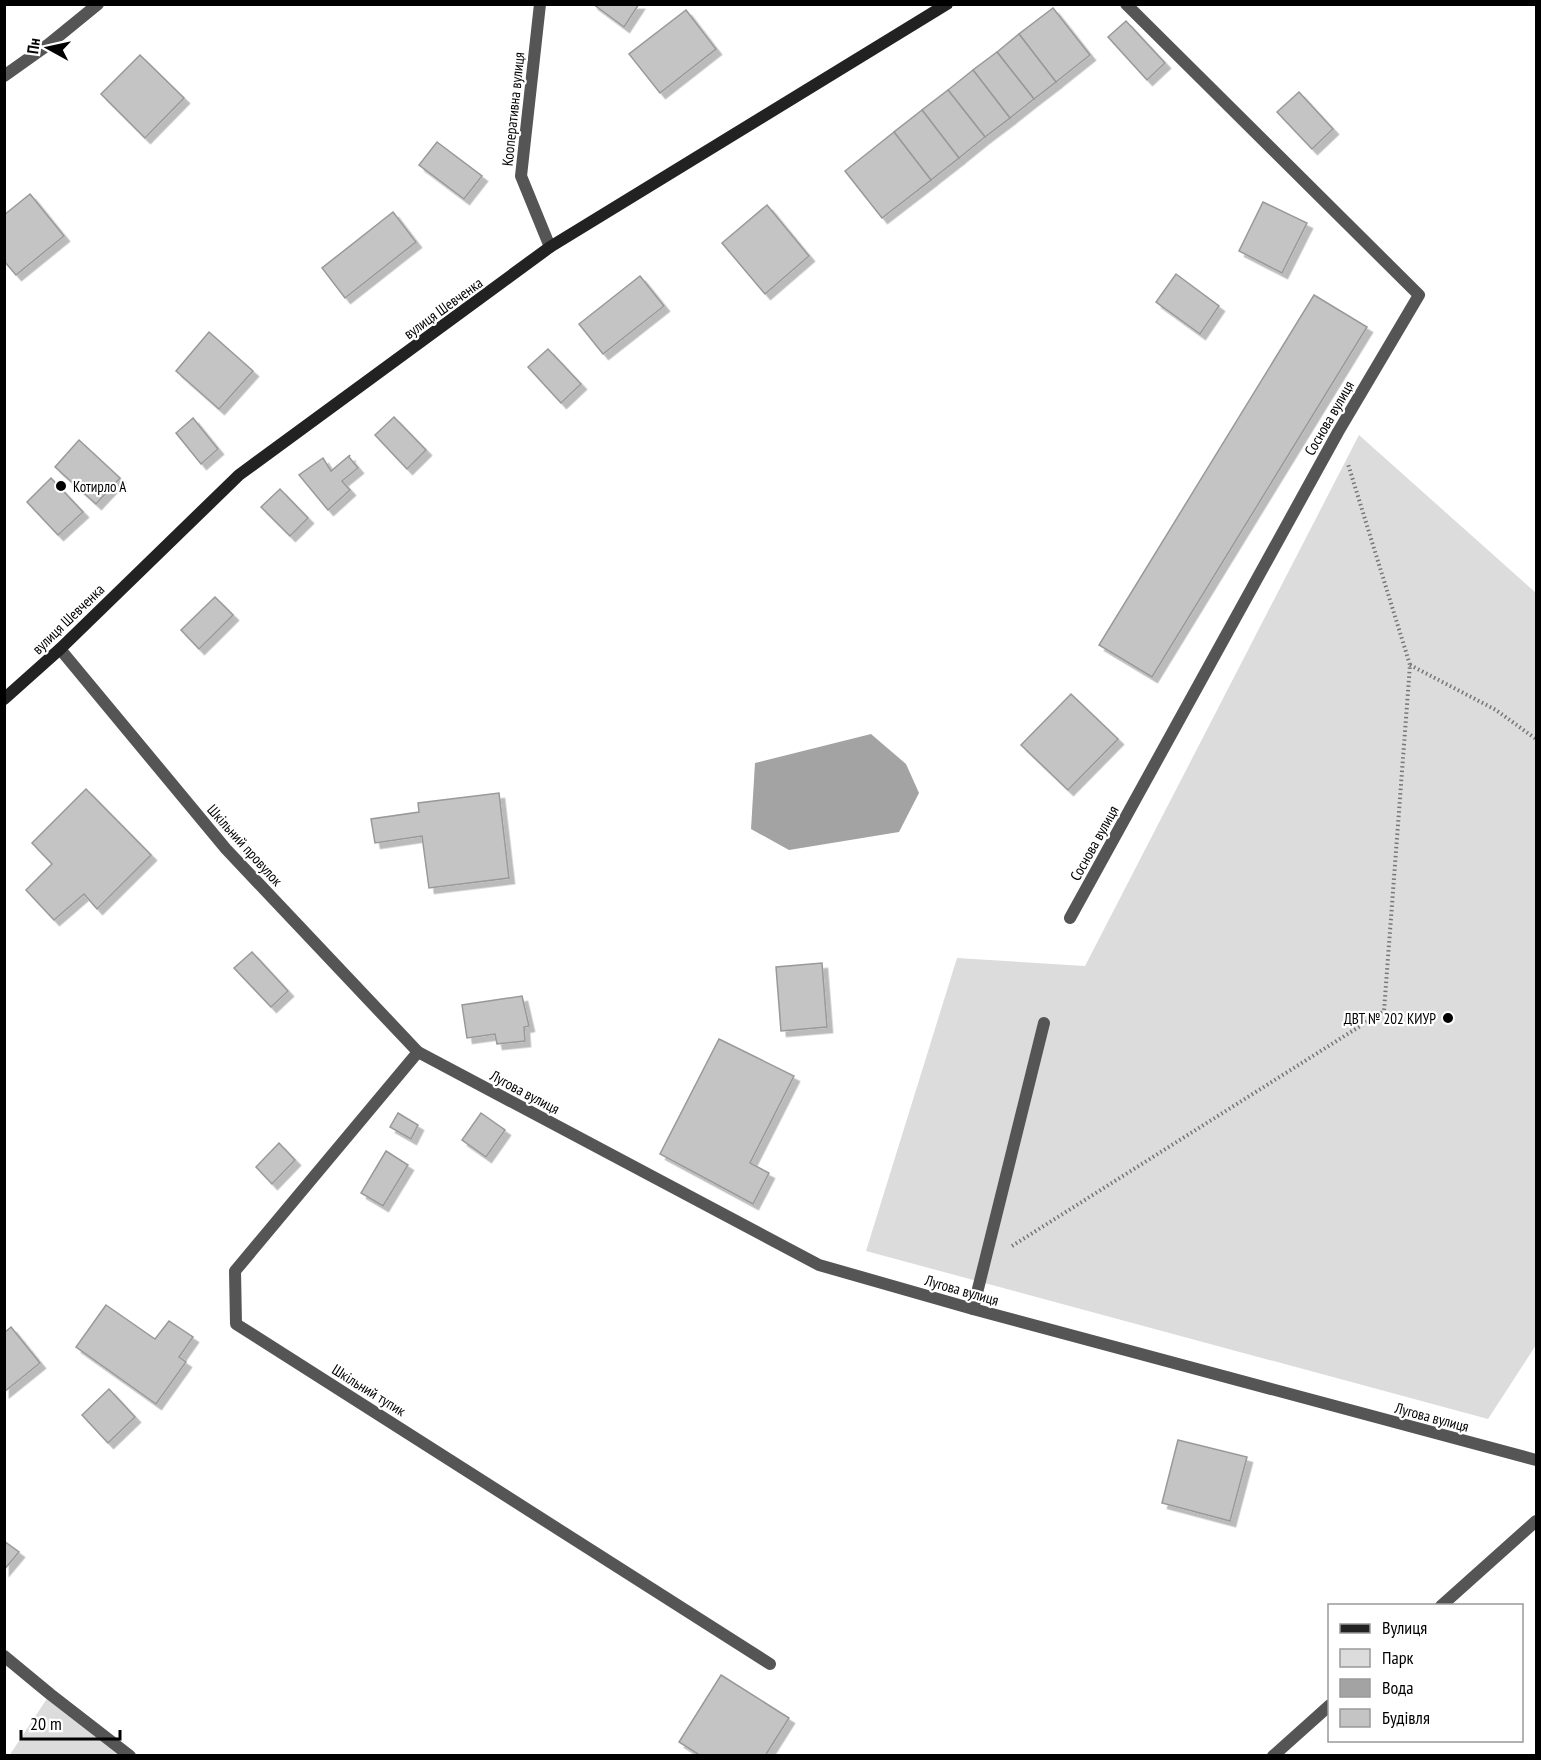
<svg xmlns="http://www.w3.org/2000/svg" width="1541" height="1760" font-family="'PT Sans Narrow',sans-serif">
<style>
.green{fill:#dcdcdc}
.water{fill:#a3a3a3}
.building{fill:#c4c4c4;stroke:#999;stroke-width:1.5;filter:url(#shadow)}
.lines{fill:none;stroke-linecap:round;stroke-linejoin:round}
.path{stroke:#777;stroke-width:4;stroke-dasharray:1.5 3;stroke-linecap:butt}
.street{stroke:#555;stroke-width:12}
.secondary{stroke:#222;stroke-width:12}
.poi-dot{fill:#000;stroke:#fff;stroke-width:2}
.labels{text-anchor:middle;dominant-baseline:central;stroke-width:4.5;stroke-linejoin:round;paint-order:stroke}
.street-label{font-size:15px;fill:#000;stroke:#fff}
.poi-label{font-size:15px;fill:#000;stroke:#fff;text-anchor:start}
</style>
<defs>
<filter id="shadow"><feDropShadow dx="5.5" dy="5.5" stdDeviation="0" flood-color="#0004"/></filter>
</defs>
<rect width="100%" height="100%" fill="#fff"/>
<g class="green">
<path d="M 1359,435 L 1536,593 L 1536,1345 L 1488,1419 L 866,1251 L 957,958 L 1085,966 Z"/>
<path d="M 50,1694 L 130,1756 L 9,1756 Z"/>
</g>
<path class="water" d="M 871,734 L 906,764 L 919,793 L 899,832 L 789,850 L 751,829 L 755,763 Z"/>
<g class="building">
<path d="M 593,4 L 639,4 L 624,27 Z"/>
<path d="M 1053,8 L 1090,55 L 1056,82 L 1019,34 Z"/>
<path d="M 686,10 L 716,49 L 660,93 L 629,54 Z"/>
<path d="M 1126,21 L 1165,63 L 1147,80 L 1108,37 Z"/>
<path d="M 1019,34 L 1056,82 L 1034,99 L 997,52 Z"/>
<path d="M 997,52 L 1034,99 L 1010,118 L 973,70 Z"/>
<path d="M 140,55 L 184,98 L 145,138 L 101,94 Z"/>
<path d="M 973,70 L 1010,118 L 985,137 L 948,90 Z"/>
<path d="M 948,90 L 985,137 L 959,158 L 922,110 Z"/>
<path d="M 1299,92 L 1333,129 L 1312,149 L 1277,112 Z"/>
<path d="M 922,110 L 959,158 L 931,180 L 894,132 Z"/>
<path d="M 894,132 L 931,180 L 882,218 L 845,171 Z"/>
<path d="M 437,142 L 482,176 L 464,199 L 419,165 Z"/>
<path d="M 30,194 L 64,236 L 16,275 L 4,261 L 4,215 Z"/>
<path d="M 1263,202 L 1307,223 L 1282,273 L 1239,251 Z"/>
<path d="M 767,205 L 809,256 L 765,294 L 722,243 Z"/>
<path d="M 393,212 L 416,242 L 345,298 L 322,268 Z"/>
<path d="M 1176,274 L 1219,306 L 1200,334 L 1156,302 Z"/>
<path d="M 640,276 L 664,306 L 603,354 L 579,324 Z"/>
<path d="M 1314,295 L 1367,327 L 1152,677 L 1099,645 Z"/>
<path d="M 209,332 L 253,371 L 219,409 L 176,371 Z"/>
<path d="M 548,349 L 581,384 L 561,403 L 528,367 Z"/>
<path d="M 394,417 L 426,450 L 407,469 L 375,435 Z"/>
<path d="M 193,418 L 218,449 L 201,464 L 176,433 Z"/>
<path d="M 79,440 L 120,478 L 96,504 L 55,467 Z"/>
<path d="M 350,455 L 349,457 L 358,468 L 342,481 L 350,490 L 328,510 L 299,475 L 323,458 L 331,471 Z"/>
<path d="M 51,478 L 83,512 L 58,535 L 27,502 Z"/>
<path d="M 280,489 L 308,518 L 290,536 L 261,507 Z"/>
<path d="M 215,597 L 233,615 L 199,649 L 181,630 Z"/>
<path d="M 1071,694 L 1118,739 L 1068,790 L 1021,745 Z"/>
<path d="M 86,789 L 151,855 L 97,909 L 84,894 L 54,920 L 26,890 L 52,864 L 32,843 Z"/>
<path d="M 499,793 L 509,878 L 429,888 L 422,836 L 375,843 L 371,819 L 419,812 L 418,803 Z"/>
<path d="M 252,952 L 288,991 L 271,1007 L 234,968 Z"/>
<path d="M 822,963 L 827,1027 L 781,1031 L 776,967 Z"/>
<path d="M 522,996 L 529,1026 L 524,1027 L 525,1041 L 497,1044 L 495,1034 L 467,1038 L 462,1005 Z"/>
<path d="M 719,1039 L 794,1076 L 750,1163 L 769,1173 L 753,1204 L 660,1154 Z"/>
<path d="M 398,1113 L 418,1125 L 411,1139 L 390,1127 Z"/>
<path d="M 481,1113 L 505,1130 L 486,1157 L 462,1140 Z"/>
<path d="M 279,1143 L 295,1160 L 272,1184 L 256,1167 Z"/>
<path d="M 386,1151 L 408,1165 L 383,1206 L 361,1193 Z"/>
<path d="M 106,1305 L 155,1339 L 169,1321 L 193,1337 L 179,1357 L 186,1362 L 156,1404 L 76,1347 Z"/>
<path d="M 11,1327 L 40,1363 L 4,1392 L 4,1333 Z"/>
<path d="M 109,1389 L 135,1417 L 108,1443 L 82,1415 Z"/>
<path d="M 1178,1440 L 1247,1457 L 1230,1521 L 1162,1503 Z"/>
<path d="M 4,1541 L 19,1552 L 4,1570 Z"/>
<path d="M 721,1675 L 789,1718 L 765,1756 L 701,1756 L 679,1742 Z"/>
</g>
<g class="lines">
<g class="path">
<path d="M 1410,665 L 1496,710 L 1536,739"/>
<path d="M 1012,1246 L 1384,1011 L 1410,665 L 1348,464"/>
</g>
<g class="street">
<path d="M 540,4 L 521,176 L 550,247"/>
<path d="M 4,76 L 49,44 L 98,4"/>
<path d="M 60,649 L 226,849 L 418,1052 L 819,1265 L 973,1309 L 1536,1460"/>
<path d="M 1070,918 L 1338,432 L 1419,295 L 1126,4"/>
<path d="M 418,1052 L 235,1271 L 236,1324 L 770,1664"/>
<path d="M 973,1309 L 1044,1023"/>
<path d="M 1441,1606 L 1536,1521"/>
<path d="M 4,1656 L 50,1694 L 130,1756"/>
<path d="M 1273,1756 L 1330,1705"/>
</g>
<path class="secondary" d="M 4,699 L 60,649 L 239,475 L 550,247 L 947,4"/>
</g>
<g class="poi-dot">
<circle cx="61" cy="486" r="6"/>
<circle cx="1448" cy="1018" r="6"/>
</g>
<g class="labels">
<g class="street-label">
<text transform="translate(513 109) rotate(-84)">Кооперативна вулиця</text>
<text transform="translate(443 308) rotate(-36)">вулиця Шевченка</text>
<text transform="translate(1329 418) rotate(-60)">Соснова вулиця</text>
<text transform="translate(68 619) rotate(-44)">вулиця Шевченка</text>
<text transform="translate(1094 843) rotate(-61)">Соснова вулиця</text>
<text transform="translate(245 845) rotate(48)">Шкільний провулок</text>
<text transform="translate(525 1092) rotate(28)">Лугова вулиця</text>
<text transform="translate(962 1290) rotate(16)">Лугова вулиця</text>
<text transform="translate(369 1390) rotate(32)">Шкільний тупик</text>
<text transform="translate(1432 1417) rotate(15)">Лугова вулиця</text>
</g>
<g class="poi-label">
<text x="73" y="486">Котирло А</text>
<text x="1436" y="1018" text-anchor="end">ДВТ № 202 КИУР</text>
</g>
</g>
<rect width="1541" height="1760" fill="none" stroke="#000000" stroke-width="12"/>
<rect x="1328" y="1604" width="195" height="138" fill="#ffffff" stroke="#999999" stroke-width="1.5"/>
<rect x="1340" y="1624" width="30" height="9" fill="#222222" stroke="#999999" stroke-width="1.5"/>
<text x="1382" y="1634" font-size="18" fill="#000000">Вулиця</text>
<rect x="1340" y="1649" width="30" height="18" fill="#dcdcdc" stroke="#999999" stroke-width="1.5"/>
<text x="1382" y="1664" font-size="18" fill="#000000">Парк</text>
<rect x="1340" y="1679" width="30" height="18" fill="#a3a3a3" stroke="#999999" stroke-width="1.5"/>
<text x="1382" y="1694" font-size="18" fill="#000000">Вода</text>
<rect x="1340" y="1709" width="30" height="18" fill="#c4c4c4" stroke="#999999" stroke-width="1.5"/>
<text x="1382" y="1724" font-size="18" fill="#000000">Будівля</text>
<g transform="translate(48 48) rotate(278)" stroke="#ffffff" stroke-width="4.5" paint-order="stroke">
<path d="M0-4.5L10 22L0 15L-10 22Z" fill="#000000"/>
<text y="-9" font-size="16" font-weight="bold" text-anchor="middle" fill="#000000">Пн</text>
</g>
<path d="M21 1730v9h99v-9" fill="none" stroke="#000000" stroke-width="3"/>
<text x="30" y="1730" font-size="18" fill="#000000" stroke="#ffffff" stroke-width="4.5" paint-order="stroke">20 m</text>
</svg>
